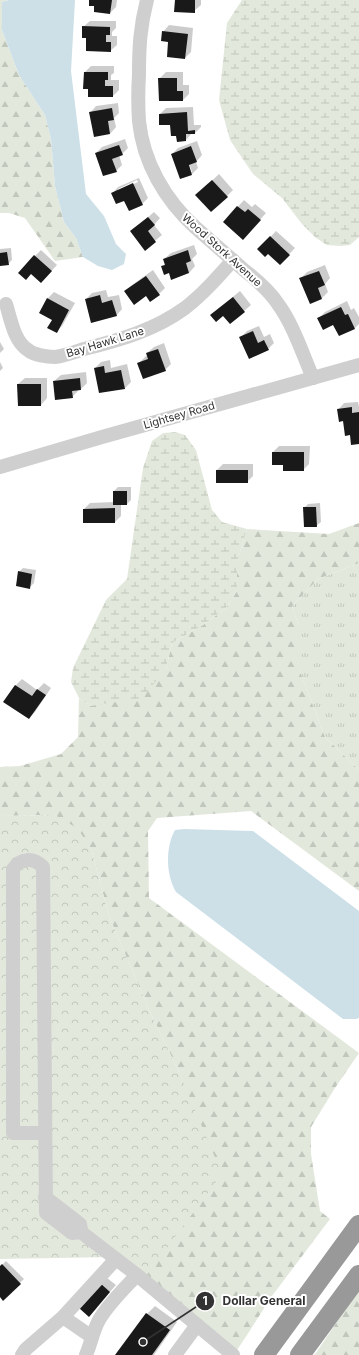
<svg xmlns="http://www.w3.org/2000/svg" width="359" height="1355" font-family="Inter,sans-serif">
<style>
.grass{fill:url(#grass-tufts)}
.forest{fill:url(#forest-firs)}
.wetland{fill:url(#wetland-marsh)}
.park{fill:url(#park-crowns)}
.water{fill:#cde0e8}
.shadow{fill:#0003;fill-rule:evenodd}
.building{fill:#191919}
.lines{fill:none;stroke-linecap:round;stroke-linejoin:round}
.minor{stroke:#cfcfcf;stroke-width:14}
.highway{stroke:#999;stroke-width:20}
.labels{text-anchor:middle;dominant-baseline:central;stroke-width:4;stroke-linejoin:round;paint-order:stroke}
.street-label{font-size:11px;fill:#323232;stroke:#fff}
.leader{fill:none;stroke:#323232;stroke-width:1.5}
.callout-dot{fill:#323232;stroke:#fff;stroke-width:1.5}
.mark-label{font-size:12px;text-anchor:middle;font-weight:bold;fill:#fff}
.callout-label{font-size:12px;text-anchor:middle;font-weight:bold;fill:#323232;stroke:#fff;stroke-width:4;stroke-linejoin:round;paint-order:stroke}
</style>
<defs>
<pattern id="grass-tufts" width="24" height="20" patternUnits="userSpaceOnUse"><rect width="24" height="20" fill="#e2e8dc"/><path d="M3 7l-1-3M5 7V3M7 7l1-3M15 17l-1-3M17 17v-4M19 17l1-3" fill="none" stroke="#c2c7bd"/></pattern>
<pattern id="forest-firs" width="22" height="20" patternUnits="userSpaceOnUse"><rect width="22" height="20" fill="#e2e8dc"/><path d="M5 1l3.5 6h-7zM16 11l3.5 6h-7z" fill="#c2c7bd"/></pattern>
<pattern id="wetland-marsh" width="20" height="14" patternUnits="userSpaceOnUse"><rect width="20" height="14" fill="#e2e8dc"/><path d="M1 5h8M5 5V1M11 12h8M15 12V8" fill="none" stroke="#c2c7bd"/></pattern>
<pattern id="park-crowns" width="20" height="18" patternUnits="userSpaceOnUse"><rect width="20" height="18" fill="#e2e8dc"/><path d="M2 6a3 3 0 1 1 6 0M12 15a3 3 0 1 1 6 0" fill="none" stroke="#c2c7bd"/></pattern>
</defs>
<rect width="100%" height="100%" fill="#fff"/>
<path class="grass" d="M 359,563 L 359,770 L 325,737 L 299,669 L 299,626 L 292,606 L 318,579 Z"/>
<g class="forest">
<path d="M 0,0 L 9,0 L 2,2 L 2,30 L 19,75 L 45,115 L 51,139 L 55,186 L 64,222 L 76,238 L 83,257 L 55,261 L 25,218 L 9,213 L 0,213 Z"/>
<path d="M 359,523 L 359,563 L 318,579 L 292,606 L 299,626 L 299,669 L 325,737 L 359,770 L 359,891 L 251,811 L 157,818 L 148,831 L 149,898 L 359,1053 L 335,1088 L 311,1127 L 311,1154 L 320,1211 L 330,1219 L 272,1296 L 247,1335 L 235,1353 L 143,1280 L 190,1101 L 179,1072 L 149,1010 L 109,916 L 91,848 L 55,815 L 0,816 L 0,767 L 20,766 L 61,754 L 78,737 L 79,698 L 91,706 L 166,669 L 172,643 L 203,625 L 226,608 L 237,591 L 237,562 L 247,529 L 329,534 Z"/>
<path d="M 359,1289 L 359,1355 L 314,1355 L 316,1353 Z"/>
</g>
<g class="wetland">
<path d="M 242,0 L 359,0 L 359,237 L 350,245 L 341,246 L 327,245 L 316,238 L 302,224 L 282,198 L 253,174 L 230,140 L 219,100 L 227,23 Z"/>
<path d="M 175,432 L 185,435 L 196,450 L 212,510 L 222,522 L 247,529 L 237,562 L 237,591 L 226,608 L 203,625 L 172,643 L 166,669 L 142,698 L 91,706 L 79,698 L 71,682 L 73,668 L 106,600 L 127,579 L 143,468 L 152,441 L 163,433 Z"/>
</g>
<path class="park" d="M 55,815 L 77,828 L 91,848 L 109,916 L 149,1010 L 179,1072 L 222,1174 L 143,1280 L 114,1257 L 0,1259 L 0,816 Z"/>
<g class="water">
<path d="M 9,0 L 75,0 L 71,71 L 86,194 L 104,216 L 116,244 L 126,254 L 124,264 L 112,270 L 98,266 L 83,257 L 76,238 L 64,222 L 55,186 L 51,139 L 45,115 L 19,75 L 2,30 L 2,2 Z"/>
<path d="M 184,829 L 253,831 L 359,911 L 359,1018 L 356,1019 L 343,1019 L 176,892 C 166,875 165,848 175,830 Z"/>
</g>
<g class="shadow">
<path d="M 90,0 L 117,0 L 116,7 L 110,13 L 95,6 Z"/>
<path d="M 176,0 L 201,0 L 201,5 L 194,11 Z"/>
<path d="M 90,21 L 116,21 L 116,28 L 112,32 L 112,36 L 117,36 L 117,45 L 110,51 L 87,37 L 83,27 Z"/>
<path d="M 169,25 L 193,28 L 191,52 L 185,58 L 169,41 L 163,32 Z"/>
<path d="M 91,66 L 114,66 L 114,73 L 111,75 L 111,80 L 119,80 L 119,90 L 113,96 L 89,88 L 85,72 Z"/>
<path d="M 166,72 L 183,72 L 183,85 L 189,85 L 189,94 L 183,100 L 159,79 Z"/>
<path d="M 118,103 L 119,113 L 114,118 L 116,127 L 110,134 L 90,113 L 96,106 Z"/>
<path d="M 193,107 L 194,125 L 201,125 L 201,127 L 195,133 L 192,133 L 186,140 L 177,135 L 171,124 L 160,124 L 160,114 L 166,108 Z"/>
<path d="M 125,139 L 128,148 L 122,154 L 119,155 L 122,165 L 116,171 L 96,153 L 102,147 Z"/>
<path d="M 197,141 L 202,155 L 196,162 L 198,168 L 192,174 L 172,154 L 178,148 ZM 188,160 L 192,172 L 190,172 Z"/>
<path d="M 219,174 L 233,190 L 227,196 L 203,189 Z"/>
<path d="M 139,178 L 148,198 L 142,204 L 112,194 L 118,187 ZM 137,180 L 138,182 L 118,191 L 118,189 Z"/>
<path d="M 244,200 L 252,207 L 255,204 L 266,213 L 249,232 L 224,222 Z"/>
<path d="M 154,212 L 160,218 L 154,225 L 162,235 L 145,249 L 131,232 Z"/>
<path d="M 276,231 L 295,248 L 280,264 L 268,252 L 259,249 Z"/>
<path d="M 194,245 L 197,254 L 192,259 L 195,266 L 189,273 L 169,272 L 162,267 L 166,263 L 164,259 L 171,253 Z"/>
<path d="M 11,248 L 12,260 L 8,264 L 0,265 L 0,249 Z"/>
<path d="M 41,250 L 57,265 L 41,282 L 32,273 L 35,256 Z"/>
<path d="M 325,265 L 330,278 L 325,284 L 328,292 L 322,298 L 310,302 L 301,278 L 307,272 Z"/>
<path d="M 153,270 L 165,288 L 159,294 L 150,300 L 146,295 L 125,291 L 132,285 Z"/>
<path d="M 106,290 L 108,297 L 119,295 L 122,309 L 116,316 L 86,299 L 92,293 Z"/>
<path d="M 240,291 L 251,305 L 230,323 L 218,309 Z"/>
<path d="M 54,292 L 75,303 L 62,326 L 56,332 L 53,319 L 40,312 L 48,298 Z"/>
<path d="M 347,301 L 351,310 L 354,308 L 359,317 L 359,324 L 355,328 L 340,335 L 334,324 L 319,318 L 325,312 Z"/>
<path d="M 259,326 L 264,337 L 270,334 L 274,343 L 268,349 L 241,337 L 247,331 Z"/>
<path d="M 0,342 L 4,349 L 0,353 Z"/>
<path d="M 164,343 L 171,364 L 165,370 L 139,363 L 145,357 L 148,355 L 147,353 L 154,347 Z"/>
<path d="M 110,360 L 111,368 L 127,364 L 131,382 L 125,388 L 110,391 L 95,368 L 101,362 Z"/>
<path d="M 0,362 L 3,368 L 0,371 Z"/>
<path d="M 86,372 L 87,383 L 81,389 L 78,389 L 78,391 L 72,397 L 54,381 L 61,375 Z"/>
<path d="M 25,378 L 47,378 L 47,398 L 41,405 L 18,384 Z"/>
<path d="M 358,402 L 359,407 L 359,443 L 352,436 L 338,410 L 344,403 Z"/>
<path d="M 279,446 L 310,446 L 309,464 L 303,470 L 284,464 L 273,464 L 273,452 Z"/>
<path d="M 223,464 L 253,464 L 253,476 L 247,482 L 217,470 Z"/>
<path d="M 118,487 L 131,487 L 131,500 L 127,504 L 121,504 L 121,516 L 115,522 L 84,509 L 90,503 L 114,502 L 114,491 Z"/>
<path d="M 320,503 L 321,522 L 316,526 L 304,508 L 308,504 Z"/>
<path d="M 23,568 L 36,570 L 34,583 L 30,587 L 19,572 Z"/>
<path d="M 22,679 L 37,690 L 44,683 L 51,688 L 35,712 L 29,718 L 5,701 L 16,685 Z"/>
<path d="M 6,1261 L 24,1279 L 3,1299 L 0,1296 L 0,1267 Z"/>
<path d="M 107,1278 L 116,1285 L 95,1309 L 100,1284 Z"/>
<path d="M 155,1306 L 177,1322 L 154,1355 L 116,1355 L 147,1314 Z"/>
</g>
<g class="building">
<path d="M 89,0 L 112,0 L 110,14 L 94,12 L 94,6 L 89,6 Z"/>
<path d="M 175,0 L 195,0 L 195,13 L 174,12 Z"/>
<path d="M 82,26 L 110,27 L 110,35 L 106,35 L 106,42 L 111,42 L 111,52 L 86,51 L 86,38 L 82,38 Z"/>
<path d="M 162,31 L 188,34 L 185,59 L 167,57 L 168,42 L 161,41 Z"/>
<path d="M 84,72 L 108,72 L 108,80 L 105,80 L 105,86 L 113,86 L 113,97 L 88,97 L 88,89 L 83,89 Z"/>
<path d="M 158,78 L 177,78 L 177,91 L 183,91 L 183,101 L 159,101 Z"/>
<path d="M 112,108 L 114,120 L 108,121 L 110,134 L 94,137 L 89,112 Z"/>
<path d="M 187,112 L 188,131 L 195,130 L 195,134 L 186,134 L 186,141 L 177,142 L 176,136 L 171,136 L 170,125 L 159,125 L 159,114 Z"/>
<path d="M 119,145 L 123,155 L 112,159 L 117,172 L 103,176 L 95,153 Z"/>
<path d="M 191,146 L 197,162 L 189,165 L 192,175 L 180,179 L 171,154 Z"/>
<path d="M 212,180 L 228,197 L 211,212 L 195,195 Z"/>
<path d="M 133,183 L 143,205 L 129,211 L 124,201 L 116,204 L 111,193 Z"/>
<path d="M 237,206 L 245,212 L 248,209 L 261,220 L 243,240 L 223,222 Z"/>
<path d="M 148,217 L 155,225 L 148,231 L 156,242 L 145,251 L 130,231 Z"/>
<path d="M 270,236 L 290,255 L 280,265 L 268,254 L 265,257 L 257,249 Z"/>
<path d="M 188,250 L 191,261 L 186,263 L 189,273 L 171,280 L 169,273 L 164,275 L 161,266 L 165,265 L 163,259 Z"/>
<path d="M 7,252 L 9,265 L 0,266 L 0,253 Z"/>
<path d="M 34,255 L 52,271 L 41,283 L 31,274 L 26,280 L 18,273 Z"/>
<path d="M 319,271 L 325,285 L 318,288 L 322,299 L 310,304 L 299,278 Z"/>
<path d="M 146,276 L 160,295 L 150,302 L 146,296 L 134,305 L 124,291 Z"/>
<path d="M 100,295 L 102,303 L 112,300 L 117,316 L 91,323 L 85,299 Z"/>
<path d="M 233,297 L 245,312 L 230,324 L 223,316 L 216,322 L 210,315 Z"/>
<path d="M 47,298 L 69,310 L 57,333 L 47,328 L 52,320 L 39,313 Z"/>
<path d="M 341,307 L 345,315 L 348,314 L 355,329 L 339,336 L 333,325 L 323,330 L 317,318 Z"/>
<path d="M 253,331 L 258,343 L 264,340 L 269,350 L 249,359 L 239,337 Z"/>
<path d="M 158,349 L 166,371 L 143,379 L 137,363 L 148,359 L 146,353 Z"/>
<path d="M 104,366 L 105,373 L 121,370 L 125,389 L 99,393 L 94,368 Z"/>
<path d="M 80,378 L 81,390 L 72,391 L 73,398 L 55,400 L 53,381 Z"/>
<path d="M 17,384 L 41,384 L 41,406 L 18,406 Z"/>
<path d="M 352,407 L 352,413 L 359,412 L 359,444 L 351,445 L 350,435 L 345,436 L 343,421 L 339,422 L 337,409 Z"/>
<path d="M 272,452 L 304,452 L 304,471 L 283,471 L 283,465 L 272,465 Z"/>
<rect x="216" y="470" width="32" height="13"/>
<rect x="113" y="491" width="14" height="14"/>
<path d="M 303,507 L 316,507 L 317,527 L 304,527 Z"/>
<path d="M 115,508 L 115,523 L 83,523 L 83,509 Z"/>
<path d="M 18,571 L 32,574 L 30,589 L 16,586 Z"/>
<path d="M 15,685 L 32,696 L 37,689 L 46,695 L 29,719 L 3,702 Z"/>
<path d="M 2,1264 L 21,1284 L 3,1301 L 0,1297 L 0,1266 Z"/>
<path d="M 100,1283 L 110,1292 L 89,1317 L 79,1308 Z"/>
<path d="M 146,1313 L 170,1330 L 152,1355 L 115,1355 Z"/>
</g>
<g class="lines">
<g class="minor">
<path d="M 147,0 C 140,27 139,47 139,75 C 138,90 138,105 139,121 C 143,162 165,200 196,228 C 212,242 228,256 244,270 C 257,280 269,290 278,304 C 293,324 303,355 313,378"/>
<path d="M 6,304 C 11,320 14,341 28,350 C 34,355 47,357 55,357 C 64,356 75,352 84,349 C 120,340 155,330 185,308 C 203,294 218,277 233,260"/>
<path d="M 0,467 L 102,437 L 359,365"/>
<path d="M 45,1133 L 13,1133 L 13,869 C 21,858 33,857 43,867 L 46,1213 L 72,1233 L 81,1232 L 116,1259"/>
<path d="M 45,1197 L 80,1224 L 81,1232"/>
<path d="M 63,1317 L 92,1337"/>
<path d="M 22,1355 L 26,1349 L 63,1317 L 116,1259 L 137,1275"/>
<path d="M 86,1355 C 91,1343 93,1331 99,1320 C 109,1303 124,1289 137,1275 L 233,1355"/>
<path d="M 175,1355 L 197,1325"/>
</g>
<g class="highway">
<path d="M 264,1355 L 359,1225"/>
<path d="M 300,1355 L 359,1275"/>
</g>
</g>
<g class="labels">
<g class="street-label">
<text transform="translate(222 250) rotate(42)">Wood Stork Avenue</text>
<text transform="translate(105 342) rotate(-17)">Bay Hawk Lane</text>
<text transform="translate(179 415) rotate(-16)">Lightsey Road</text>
</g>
</g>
<path class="leader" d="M143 1342L205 1301"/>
<g class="callout-dot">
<circle cx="143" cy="1342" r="4"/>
<circle cx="205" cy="1301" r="10"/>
</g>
<g class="mark-label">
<text x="205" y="1305">1</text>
</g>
<g class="callout-label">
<text x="264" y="1305">Dollar General</text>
</g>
</svg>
